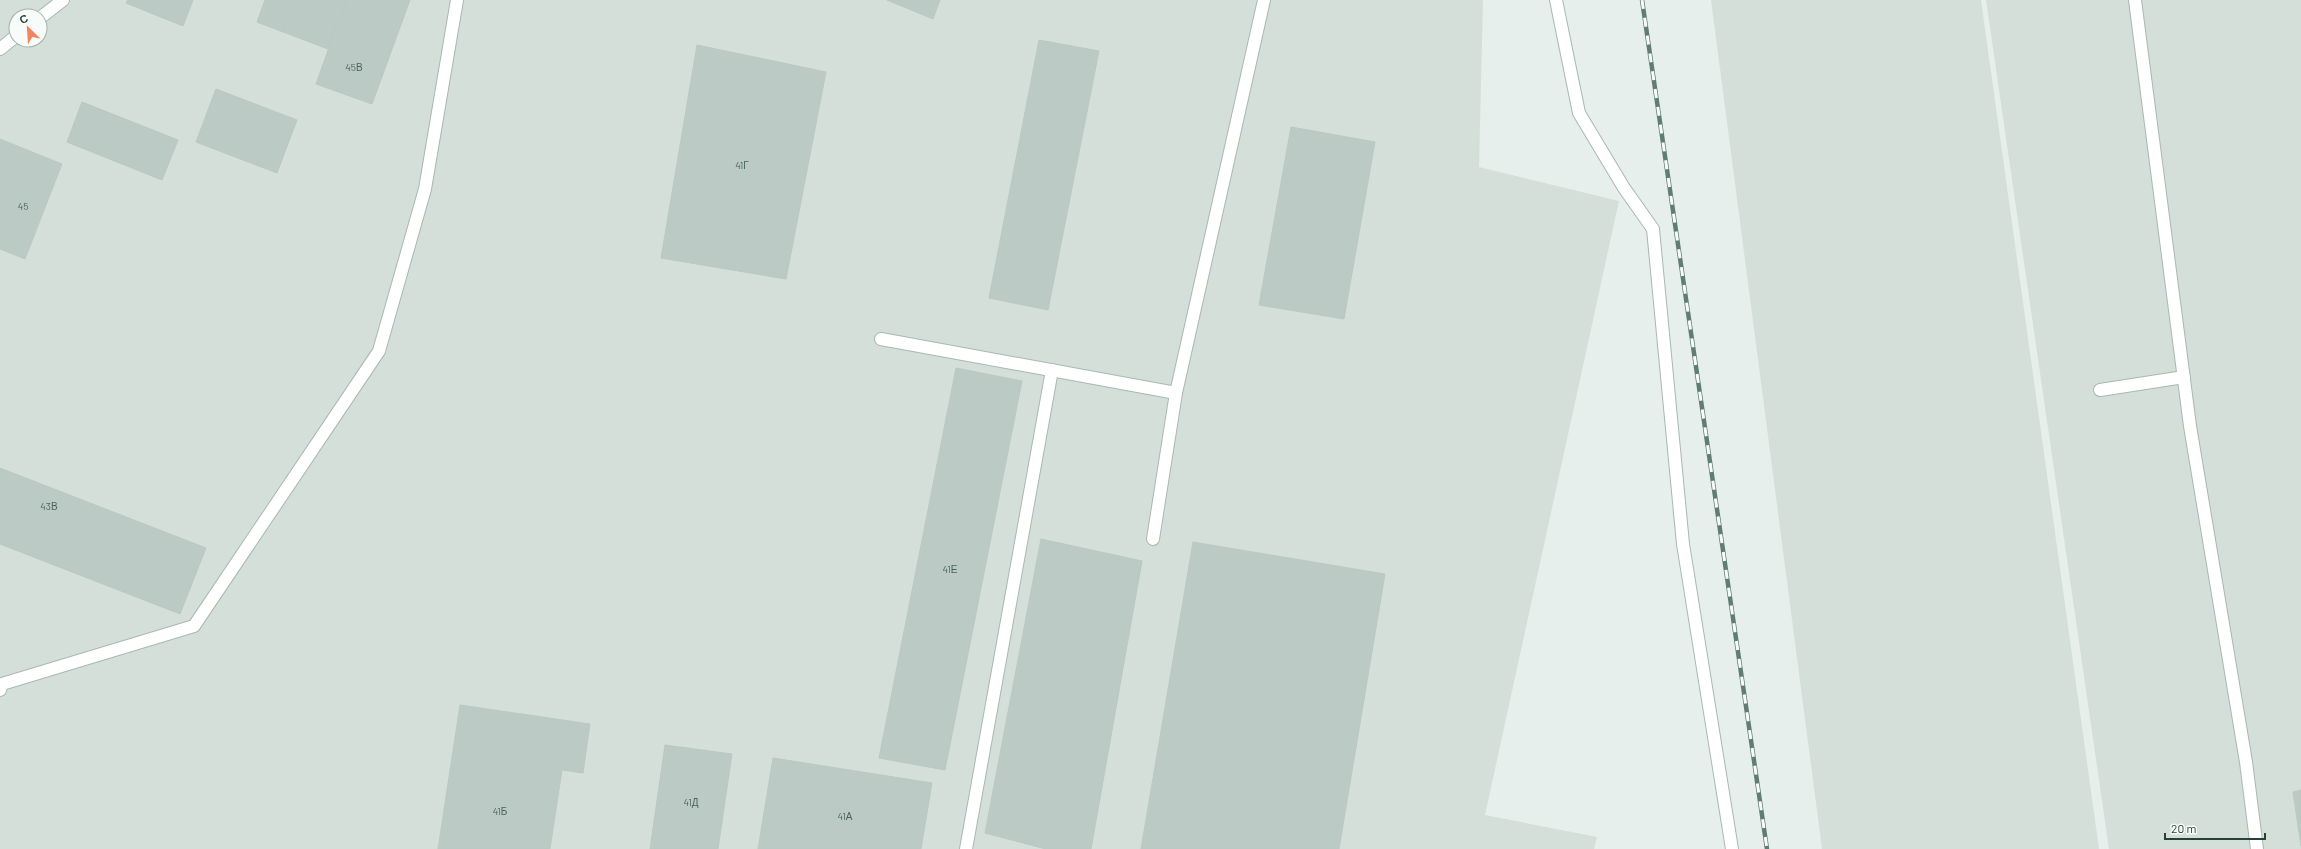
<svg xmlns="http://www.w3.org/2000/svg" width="2301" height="849" font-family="Barlow,sans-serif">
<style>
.built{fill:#d4dfda;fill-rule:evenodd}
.building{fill:#bbcac4;stroke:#b8c9c2}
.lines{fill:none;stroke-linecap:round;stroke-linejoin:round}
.lane-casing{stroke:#a8b8b2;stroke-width:14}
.street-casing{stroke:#a8b8b2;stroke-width:14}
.lane{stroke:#fff;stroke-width:12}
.street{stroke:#fff;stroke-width:12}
.rail-casing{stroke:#5f7d75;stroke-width:4.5}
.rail{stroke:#f7fbf9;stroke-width:3;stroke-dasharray:9;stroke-linecap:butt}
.labels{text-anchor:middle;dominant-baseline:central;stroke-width:3;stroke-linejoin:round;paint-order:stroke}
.number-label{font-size:10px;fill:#4a645c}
</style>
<rect width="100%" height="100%" fill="#e6efeb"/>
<g class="built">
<path d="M 0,0 L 1483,0 L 1479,167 L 1619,201 L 1485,815 L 1597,837 L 1594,849 L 0,849 ZM 16,16 L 40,16 L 40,40 L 16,40 Z"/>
<path d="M 1711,0 L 1981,0 L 2099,849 L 1822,849 Z"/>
<path d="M 1986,0 L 2301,0 L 2301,849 L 2109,849 Z"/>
</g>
<g class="building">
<path d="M 128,0 L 193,0 L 183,26 L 126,3 Z"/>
<path d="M 265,0 L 346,0 L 328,49 L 257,22 Z"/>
<path d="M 346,0 L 410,0 L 372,104 L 316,84 Z"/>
<path d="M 887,0 L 940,0 L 933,19 Z"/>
<path d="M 1039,40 L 1099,51 L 1048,310 L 989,298 Z"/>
<path d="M 697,45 L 826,72 L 786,279 L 661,258 Z"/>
<path d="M 216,89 L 297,120 L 277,173 L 196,142 Z"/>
<path d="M 82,102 L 178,140 L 162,180 L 67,142 Z"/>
<path d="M 1291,127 L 1375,142 L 1344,319 L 1259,305 Z"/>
<path d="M 0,139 L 62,164 L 25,259 L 0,249 Z"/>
<path d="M 956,368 L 1022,381 L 945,770 L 879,758 Z"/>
<path d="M 0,468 L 206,548 L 180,614 L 0,544 Z"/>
<path d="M 1041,539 L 1142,561 L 1091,849 L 1046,849 L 985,833 Z"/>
<path d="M 1193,542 L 1385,574 L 1339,849 L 1141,849 Z"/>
<path d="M 460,705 L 590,724 L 583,773 L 562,770 L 550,849 L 438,849 Z"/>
<path d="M 665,745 L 732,754 L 718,849 L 650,849 Z"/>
<path d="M 773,758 L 932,783 L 921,849 L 758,849 Z"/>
<path d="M 2301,790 L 2301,846 L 2293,792 Z"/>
</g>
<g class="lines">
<defs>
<g id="lane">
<path d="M 2135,0 L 2190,426 L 2246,762 L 2257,849"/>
<path d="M 40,18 L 63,0"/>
<path d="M 0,49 L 16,36"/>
<path d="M 881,339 L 1176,393"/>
<path d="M 2100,390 L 2184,377"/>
<path d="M 1153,539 L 1176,393 L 1264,0"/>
<path d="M 0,690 L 2,684 L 194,626 L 379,351 L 425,189 L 457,0"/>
<path d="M 966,849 L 1052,370"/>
</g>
<path id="street" d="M 1556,0 L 1579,113 L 1624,188 L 1653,229 L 1683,544 L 1732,849"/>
</defs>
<use href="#lane" class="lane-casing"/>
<use href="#street" class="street-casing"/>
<use href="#lane" class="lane"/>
<use href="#street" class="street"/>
<defs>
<path id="rail" d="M 1642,0 L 1767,849"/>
</defs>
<use href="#rail" class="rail-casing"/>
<use href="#rail" class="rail"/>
</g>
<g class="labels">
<g class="number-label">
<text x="354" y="67">45В</text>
<text x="742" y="165">41Г</text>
<text x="23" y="206">45</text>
<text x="49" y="506">43В</text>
<text x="950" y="569">41Е</text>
<text x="691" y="802">41Д</text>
<text x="500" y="811">41Б</text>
<text x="845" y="816">41А</text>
</g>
</g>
<g transform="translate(28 28) rotate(335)"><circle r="19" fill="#f7fbf9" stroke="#a3b1ad"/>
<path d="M0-3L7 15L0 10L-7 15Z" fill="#f4845f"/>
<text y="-6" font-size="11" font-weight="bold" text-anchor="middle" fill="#24423a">С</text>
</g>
<path d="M2165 833v6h100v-6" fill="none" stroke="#24423a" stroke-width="2"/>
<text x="2171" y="833" font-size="12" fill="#24423a" stroke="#f7fbf9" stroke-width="3" paint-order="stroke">20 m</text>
</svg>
